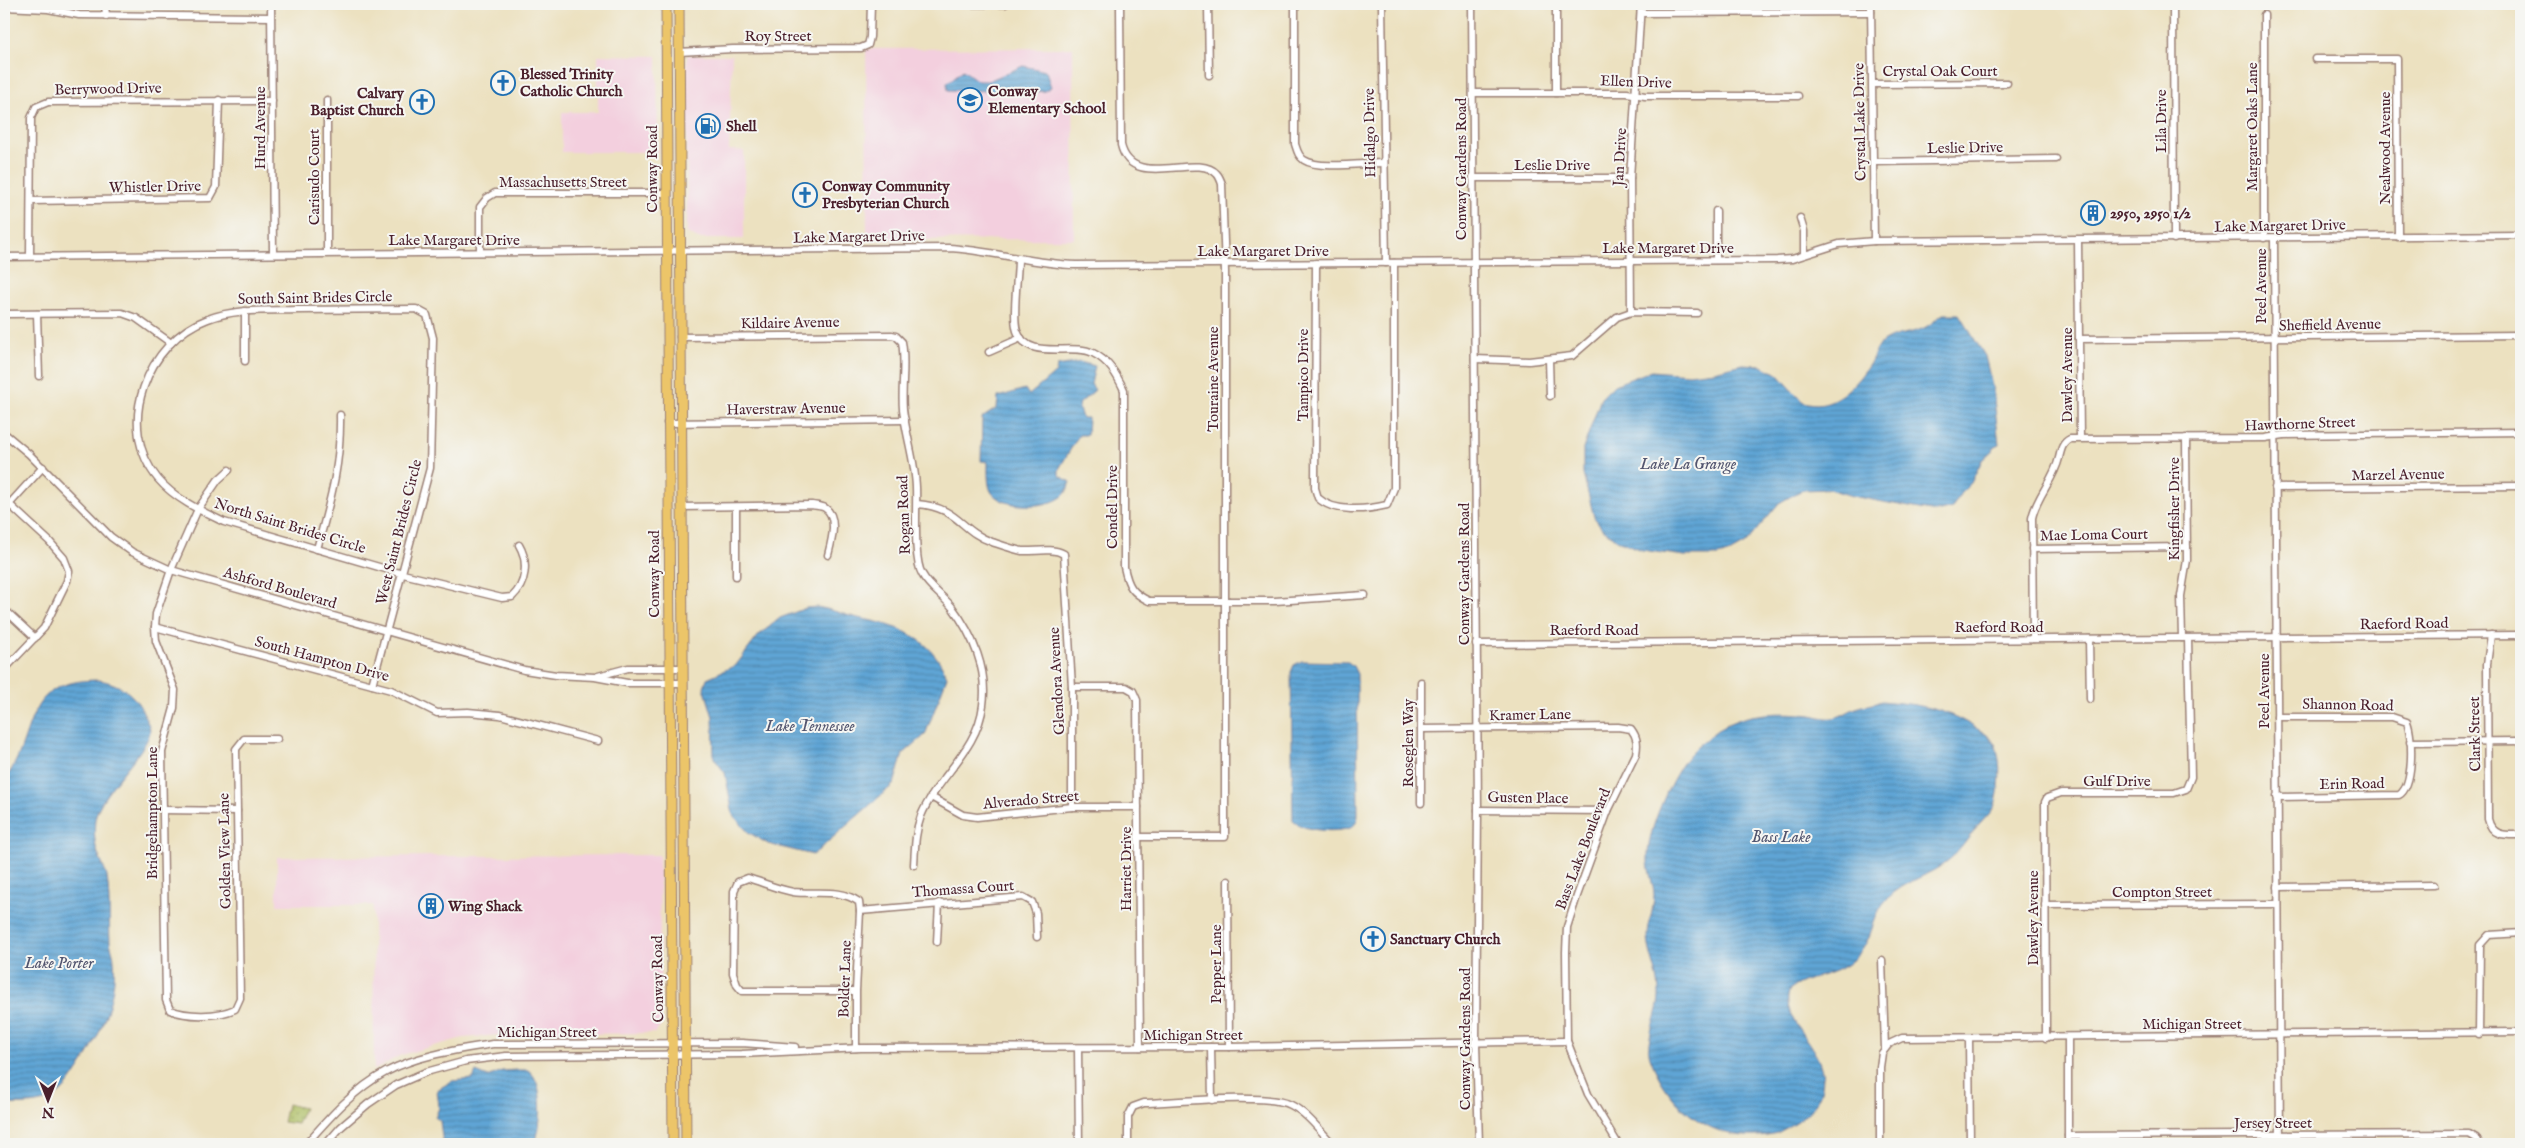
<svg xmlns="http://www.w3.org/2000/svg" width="2525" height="1148" font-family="'IM FELL English',serif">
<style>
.built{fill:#f3cfde}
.grass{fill:url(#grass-dots);stroke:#7c6e46}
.water{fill:url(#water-rules);stroke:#546280}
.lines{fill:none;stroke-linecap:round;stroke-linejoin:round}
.minor-casing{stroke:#9b8076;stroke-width:9}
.major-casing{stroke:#9b8076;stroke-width:11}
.minor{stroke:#fff;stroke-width:6}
.major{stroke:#ecc569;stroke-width:9}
.labels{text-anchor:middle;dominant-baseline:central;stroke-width:4;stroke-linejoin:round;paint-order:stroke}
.street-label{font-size:15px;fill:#4a1f2b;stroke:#f6f6f2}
.poi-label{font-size:15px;font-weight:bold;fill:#4a1f2b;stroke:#f6f6f2;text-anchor:start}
.water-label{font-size:16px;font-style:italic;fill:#52556f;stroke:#f6f6f2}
</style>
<defs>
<pattern id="grass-dots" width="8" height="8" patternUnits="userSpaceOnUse" patternTransform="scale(1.25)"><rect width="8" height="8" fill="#adbe62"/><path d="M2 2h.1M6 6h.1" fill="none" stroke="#8f9a51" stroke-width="1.8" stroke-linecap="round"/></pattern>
<pattern id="water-rules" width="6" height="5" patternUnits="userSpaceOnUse" patternTransform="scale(1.25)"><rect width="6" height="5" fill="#5fa5d5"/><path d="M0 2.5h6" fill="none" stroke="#5086ad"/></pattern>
</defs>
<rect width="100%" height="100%" fill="#f6f6f2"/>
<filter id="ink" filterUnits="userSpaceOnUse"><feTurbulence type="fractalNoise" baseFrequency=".02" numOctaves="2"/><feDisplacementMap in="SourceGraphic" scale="10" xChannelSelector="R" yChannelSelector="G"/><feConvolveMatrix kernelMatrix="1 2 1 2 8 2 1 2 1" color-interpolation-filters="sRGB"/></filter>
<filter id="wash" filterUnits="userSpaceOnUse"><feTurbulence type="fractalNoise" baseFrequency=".0096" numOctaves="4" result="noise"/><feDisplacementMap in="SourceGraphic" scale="20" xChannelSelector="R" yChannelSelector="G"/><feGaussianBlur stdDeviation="1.12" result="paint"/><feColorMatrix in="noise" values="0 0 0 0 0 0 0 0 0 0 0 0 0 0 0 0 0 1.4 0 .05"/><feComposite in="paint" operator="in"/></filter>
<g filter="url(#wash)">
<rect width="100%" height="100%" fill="#ece1c0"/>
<g class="built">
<path d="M 1073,48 L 1074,239 L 867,240 L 866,49 Z"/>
<path d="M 598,55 L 657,56 L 658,152 L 562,152 L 562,112 L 598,112 Z"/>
<path d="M 687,55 L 732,55 L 729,150 L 744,151 L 744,239 L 698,239 L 687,233 Z"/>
<path d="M 659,855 L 661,1026 L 655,1033 L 498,1035 L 463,1038 L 401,1055 L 374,1070 L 373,905 L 277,905 L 277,857 Z"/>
</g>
<path class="grass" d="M 287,1104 L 304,1108 L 297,1124 L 283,1122 Z"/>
<g class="water">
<path d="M 1023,66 L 1046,71 L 1051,87 L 1045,91 L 1033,92 L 948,90 L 947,83 L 963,70 L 978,81 L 988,81 Z"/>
<path d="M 1943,314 L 1959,314 L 1985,356 L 1993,390 L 1999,444 L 1982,460 L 1971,483 L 1960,494 L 1952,508 L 1936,512 L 1852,496 L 1829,489 L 1802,490 L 1779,503 L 1745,544 L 1729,553 L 1718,556 L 1684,556 L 1642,550 L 1617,540 L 1602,528 L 1594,517 L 1583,474 L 1583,449 L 1601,398 L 1614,385 L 1651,371 L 1689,374 L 1714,371 L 1743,364 L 1760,365 L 1778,374 L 1802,401 C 1831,413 1856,385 1870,363 C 1874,356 1877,345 1884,341 C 1896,333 1912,334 1924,328 C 1931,325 1937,318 1943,314 Z"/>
<path d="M 1080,362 L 1095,366 L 1091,384 L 1095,390 L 1078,405 L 1082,418 L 1088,418 L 1087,435 L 1079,435 L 1059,469 L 1059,475 L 1070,482 C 1068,487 1067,493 1063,496 C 1048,509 1004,509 992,493 C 987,486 988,470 988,462 L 981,461 L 982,418 L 997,408 L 998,397 L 1025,389 L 1029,395 L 1056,372 L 1057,366 Z"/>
<path d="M 817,607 C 831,609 844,615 858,618 C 897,625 932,637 947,677 L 925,735 L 903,754 L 894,784 L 813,855 L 768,844 L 748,832 L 733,815 L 725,773 L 714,758 L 713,717 L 704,687 L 707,678 L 736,665 L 759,635 L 780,618 L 806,608 Z"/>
<path d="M 1302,661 L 1348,662 L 1353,666 L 1357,674 L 1358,816 C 1357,821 1355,826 1350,828 C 1335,833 1304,831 1293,821 L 1291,672 L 1294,665 Z"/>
<path d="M 99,680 C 123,684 138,697 146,719 C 147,722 150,726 150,730 C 151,748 100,791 95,819 C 94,830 94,846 99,856 C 101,863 106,870 107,877 C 110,899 109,920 110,942 C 111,948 114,954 114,960 C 118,995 99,1039 80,1067 C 73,1078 65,1091 52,1098 C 39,1105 18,1105 4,1104 L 4,781 C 39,734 18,680 99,680 Z"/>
<path d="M 1881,701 C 1916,704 1944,708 1974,727 C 1981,731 1991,736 1995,744 C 2002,759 2001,792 1994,807 C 1990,814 1984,819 1979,825 C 1969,836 1962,849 1950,859 C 1931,876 1905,880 1887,899 C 1874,912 1873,935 1862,950 C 1839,979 1818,971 1790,989 C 1774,1028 1850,1057 1812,1108 C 1802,1120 1790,1126 1777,1133 C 1717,1148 1668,1109 1650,1057 C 1644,1040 1660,1012 1659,993 C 1659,977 1652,962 1649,946 C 1645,928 1654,912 1654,894 C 1653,881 1647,869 1648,856 C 1648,829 1670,780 1686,759 C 1692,751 1702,742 1711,735 C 1738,712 1777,711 1811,715 C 1818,716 1825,719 1832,718 C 1841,717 1848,711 1856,708 C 1864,705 1873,705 1881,701 Z"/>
<path d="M 517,1070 L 528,1070 C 546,1083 541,1126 535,1144 L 443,1144 L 440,1121 L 435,1117 L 439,1108 L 437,1090 L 452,1081 L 473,1079 L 476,1072 L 488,1077 L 502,1071 Z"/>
</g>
</g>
<g filter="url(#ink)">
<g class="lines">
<defs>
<g id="minor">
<path d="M 105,4 L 106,16"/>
<path d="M 271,4 L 273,253"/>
<path d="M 952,4 L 1005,4"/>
<path d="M 1120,4 L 1121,145 C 1132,192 1197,151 1217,174 C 1219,176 1221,181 1222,184 L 1225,271 L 1225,837 L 1138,837"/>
<path d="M 1208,4 L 1209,75"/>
<path d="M 1295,4 L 1295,144 C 1297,150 1298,156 1304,160 C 1319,170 1364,163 1383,163"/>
<path d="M 1382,4 L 1386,263"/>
<path d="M 1472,4 L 1478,810 L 1476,1043 L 1479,1144"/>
<path d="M 1556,4 L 1556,93"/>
<path d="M 1871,4 L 1874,241"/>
<path d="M 2173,4 L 2174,239"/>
<path d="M 4,7 L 48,9 L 79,15 L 271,17"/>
<path d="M 1641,13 L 1871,12"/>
<path d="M 2264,15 L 2264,238"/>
<path d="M 679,52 L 733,49 L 861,48 L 868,45 L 870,37 L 871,4"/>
<path d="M 2315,59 L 2397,59 L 2398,237"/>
<path d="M 1873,84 L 2007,83"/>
<path d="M 1473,93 L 1627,93 L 1645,96 L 1798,96"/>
<path d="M 327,100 L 327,253"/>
<path d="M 1873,162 L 2056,159"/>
<path d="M 1473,178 L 1630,178"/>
<path d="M 32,201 L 210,198 L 216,187 L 219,100"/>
<path d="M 1716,211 L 1716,260"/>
<path d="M 1800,218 L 1804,231 L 1804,255"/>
<path d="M 2274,238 L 2280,1144"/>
<path d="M 2078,240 L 2080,438"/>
<path d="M 480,252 L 480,207 L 487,198 L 495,193 L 666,193"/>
<path d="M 30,256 L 31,118 L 36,107 L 48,102 L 272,101"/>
<path d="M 4,257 L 948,248 C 991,250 1032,264 1076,265 L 1777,260 L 1792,259 L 1839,244 L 1874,241 L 2521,235"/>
<path d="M 1018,259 C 1018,275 1012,317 1017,331 C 1028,362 1071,342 1093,353 C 1109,361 1117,375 1124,390 L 1124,567 C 1128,586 1132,593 1149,601 L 1275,601 L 1365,595"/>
<path d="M 1316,263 L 1315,488 L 1318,498 C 1334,513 1366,510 1387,505 L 1394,488 L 1394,263"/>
<path d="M 245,311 L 245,361"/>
<path d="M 1631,312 L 1630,178 L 1641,4"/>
<path d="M 4,314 L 122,313 L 136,318 L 171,343"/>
<path d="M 37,314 L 39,376"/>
<path d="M 680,337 L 892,335 L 896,336 L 902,342 C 906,364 901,387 903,409 C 906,436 915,461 916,487 C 917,507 913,559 922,574 C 929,587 943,596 952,607 C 973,635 988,670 983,705 C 978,750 937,777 921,816 C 915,832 915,848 914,865"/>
<path d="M 2079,339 L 2521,335"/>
<path d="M 989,352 L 1021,338"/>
<path d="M 1475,359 L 1529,361 L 1572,356 L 1617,317 L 1631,312 L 1697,313"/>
<path d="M 1549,359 L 1550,396"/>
<path d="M 667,423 L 905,420"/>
<path d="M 4,433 L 29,454 L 111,537 L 132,552 L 171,570 L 524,670 L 556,675 L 595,677 L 627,683 L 682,683"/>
<path d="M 229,470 L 218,480 L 198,509 L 171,570 L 156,614 L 155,627 L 156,641 L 175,690 L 174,708 L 162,752 L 166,1000 L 170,1010 C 187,1017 218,1017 235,1009 L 240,998 L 236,749 L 244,739 L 277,739"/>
<path d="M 2275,488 L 2521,486"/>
<path d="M 917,504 C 959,507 960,531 992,542 C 1001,545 1012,549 1022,551 C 1036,552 1051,547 1064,554 L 1072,687 L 1072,807"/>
<path d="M 681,507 L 812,505 C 816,506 822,506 825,508 C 839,517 831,543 828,555"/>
<path d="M 736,507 L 736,576"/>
<path d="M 4,510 L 43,467"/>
<path d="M 317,549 C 330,501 341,466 340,415"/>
<path d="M 2032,549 L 2187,547"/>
<path d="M 4,609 L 35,638"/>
<path d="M 155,627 L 391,690 L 437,713 L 468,712 L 500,715 L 598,741"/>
<path d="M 2491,635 L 2487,664 L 2488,819 C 2492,837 2506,835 2521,835"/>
<path d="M 2182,638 L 2181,596 L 2187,560 L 2186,438"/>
<path d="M 2033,639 L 2032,518 C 2036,497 2054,480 2059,458 C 2061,450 2062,443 2070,439 L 2265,438 L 2284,435 L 2521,432"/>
<path d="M 2089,639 L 2090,699"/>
<path d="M 1476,644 L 2521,635"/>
<path d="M 4,670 L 44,628 L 67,581 L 69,571 L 64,558 L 49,541 L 9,504"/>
<path d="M 598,676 L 628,668 L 682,668"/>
<path d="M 1421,682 L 1421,803"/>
<path d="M 372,685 L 430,468 L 433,338 L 427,315 L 416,309 C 376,309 337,310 298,310 C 268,311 236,308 208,319 C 147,341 114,426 158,479 C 175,499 201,511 224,522 L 403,574 L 502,598 L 512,597 C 526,584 529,562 519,545"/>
<path d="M 1072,687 L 1126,687 L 1133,691 L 1137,700 L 1140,1047"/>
<path d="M 2277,717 L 2392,717 L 2407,722 C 2413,737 2414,786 2399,795 L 2277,797"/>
<path d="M 1421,729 L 1618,727 L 1631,729 C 1637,737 1638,743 1636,754 L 1608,811 L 1577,896 L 1567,927 L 1566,952 L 1567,1041 L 1588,1094 L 1618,1144"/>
<path d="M 2410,742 L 2521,741"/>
<path d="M 931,797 L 963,815 L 977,817 L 1072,807 L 1138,807"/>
<path d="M 163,810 L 237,811"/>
<path d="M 1478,810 L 1608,811"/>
<path d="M 1228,881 L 1229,1047"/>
<path d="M 2278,887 L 2434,885"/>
<path d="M 2045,905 L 2278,904"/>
<path d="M 860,911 L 1023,897 L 1032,902 L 1036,913 L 1037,937"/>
<path d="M 937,942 L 939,903"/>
<path d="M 1882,960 L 1885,1048"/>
<path d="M 856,991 L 742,991 L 737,985 L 733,973 L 734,891 L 738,882 L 748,878 C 764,883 777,889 793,892 C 816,895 839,888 859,902 L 860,911 L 856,991 L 856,1048"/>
<path d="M 2479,1034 L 2480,945 L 2489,935 L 2521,933"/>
<path d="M 1969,1038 L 1970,1144"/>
<path d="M 2046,1038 L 2045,802 L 2047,798 L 2061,793 L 2174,793 L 2186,789 L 2191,777 L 2188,638"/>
<path d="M 1211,1047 L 1212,1100"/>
<path d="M 1078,1048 L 1079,1144"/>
<path d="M 2068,1136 L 2469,1134 L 2476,1138 L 2479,1144"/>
<path d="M 306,1144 C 329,1118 354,1089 386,1072 C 418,1055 457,1050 493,1044 L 742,1043 L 795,1047"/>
<path d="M 326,1144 L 341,1127 L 368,1104 L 396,1085 L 426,1072 L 466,1061 L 506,1056 L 742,1054 L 861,1048 L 1229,1047 L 1567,1041"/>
<path d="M 1128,1144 L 1128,1117 L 1133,1107 L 1144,1103 C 1174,1102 1268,1093 1291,1105 C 1307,1113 1320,1131 1333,1144"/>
<path d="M 1880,1144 L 1880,1067 L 1882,1053 L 1889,1044 L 1902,1038 L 2521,1032"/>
<path d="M 2068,1144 L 2068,1038"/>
</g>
<g id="major">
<path d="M 666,4 L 673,1144"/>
<path d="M 679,4 L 686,1144"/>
</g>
</defs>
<use href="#minor" class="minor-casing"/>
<use href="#major" class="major-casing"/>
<use href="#minor" class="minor"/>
<use href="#major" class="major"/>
</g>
</g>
<defs>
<symbol id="church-ring" viewBox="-11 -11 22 22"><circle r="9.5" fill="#f6f6f2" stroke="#1f6fb2" stroke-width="1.5"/><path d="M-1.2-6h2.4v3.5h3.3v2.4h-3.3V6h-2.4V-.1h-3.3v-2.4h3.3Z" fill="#1f6fb2"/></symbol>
<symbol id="school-ring" viewBox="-11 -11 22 22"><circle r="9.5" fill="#f6f6f2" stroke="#1f6fb2" stroke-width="1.5"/><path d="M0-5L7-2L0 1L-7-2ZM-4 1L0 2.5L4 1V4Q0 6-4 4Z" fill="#1f6fb2"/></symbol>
<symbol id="fuel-ring" viewBox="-11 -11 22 22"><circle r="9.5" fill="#f6f6f2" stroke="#1f6fb2" stroke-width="1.5"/><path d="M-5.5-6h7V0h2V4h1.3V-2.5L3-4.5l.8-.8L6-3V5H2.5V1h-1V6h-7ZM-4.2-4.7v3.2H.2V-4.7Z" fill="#1f6fb2"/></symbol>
<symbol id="building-ring" viewBox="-11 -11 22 22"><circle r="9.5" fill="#f6f6f2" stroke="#1f6fb2" stroke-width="1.5"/><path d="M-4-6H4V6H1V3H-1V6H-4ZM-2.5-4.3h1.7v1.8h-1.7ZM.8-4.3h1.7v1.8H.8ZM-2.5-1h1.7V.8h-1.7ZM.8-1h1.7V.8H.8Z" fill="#1f6fb2"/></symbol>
</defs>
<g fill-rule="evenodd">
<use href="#church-ring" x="489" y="69" width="28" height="28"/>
<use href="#school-ring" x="956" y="86" width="28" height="28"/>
<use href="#church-ring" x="408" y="88" width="28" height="28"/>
<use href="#fuel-ring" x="694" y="112" width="28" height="28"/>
<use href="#church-ring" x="791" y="181" width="28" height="28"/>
<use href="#building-ring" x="2079" y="199" width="28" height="28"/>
<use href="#building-ring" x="417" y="892" width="28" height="28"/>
<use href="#church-ring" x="1359" y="925" width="28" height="28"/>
</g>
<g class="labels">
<g class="street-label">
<text x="778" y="36">Roy Street</text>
<text x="1940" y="71">Crystal Oak Court</text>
<text transform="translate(1636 82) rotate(2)">Ellen Drive</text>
<text transform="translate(108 89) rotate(-1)">Berrywood Drive</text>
<text transform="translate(2161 121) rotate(-90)">Lila Drive</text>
<text transform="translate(1860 122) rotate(-91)">Crystal Lake Drive</text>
<text transform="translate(2252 127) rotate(-90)">Margaret Oaks Lane</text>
<text transform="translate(260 128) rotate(-90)">Hurd Avenue</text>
<text transform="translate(1370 133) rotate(-91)">Hidalgo Drive</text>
<text transform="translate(1965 148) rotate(-1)">Leslie Drive</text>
<text transform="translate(2385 148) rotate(-90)">Nealwood Avenue</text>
<text transform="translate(1620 157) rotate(-87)">Jan Drive</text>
<text x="1552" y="165">Leslie Drive</text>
<text transform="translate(652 169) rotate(-90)">Conway Road</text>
<text transform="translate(1461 169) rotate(-90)">Conway Gardens Road</text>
<text transform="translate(314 177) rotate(-90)">Carisudo Court</text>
<text x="563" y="182">Massachusetts Street</text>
<text transform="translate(155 187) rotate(-1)">Whistler Drive</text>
<text transform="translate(2280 226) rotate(-1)">Lake Margaret Drive</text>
<text transform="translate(859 237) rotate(-1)">Lake Margaret Drive</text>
<text x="454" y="240">Lake Margaret Drive</text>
<text x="1668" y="248">Lake Margaret Drive</text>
<text x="1263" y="251">Lake Margaret Drive</text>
<text transform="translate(2261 286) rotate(-90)">Peel Avenue</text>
<text transform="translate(315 298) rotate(-1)">South Saint Brides Circle</text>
<text transform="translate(790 323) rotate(-1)">Kildaire Avenue</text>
<text transform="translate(2330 325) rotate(-1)">Sheffield Avenue</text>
<text transform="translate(1303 375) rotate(-90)">Tampico Drive</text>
<text transform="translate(2067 375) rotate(-90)">Dawley Avenue</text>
<text transform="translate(1213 379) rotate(-90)">Touraine Avenue</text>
<text transform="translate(786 409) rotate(-1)">Haverstraw Avenue</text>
<text transform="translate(2300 424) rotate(-2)">Hawthorne Street</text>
<text transform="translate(2398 475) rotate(-1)">Marzel Avenue</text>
<text transform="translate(1112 507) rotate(-90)">Condel Drive</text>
<text transform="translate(2174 509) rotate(-90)">Kingfisher Drive</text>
<text transform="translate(904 515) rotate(-92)">Rogan Road</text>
<text transform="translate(290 526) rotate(17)">North Saint Brides Circle</text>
<text transform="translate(399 532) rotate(-76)">West Saint Brides Circle</text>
<text transform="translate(2094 535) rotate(-1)">Mae Loma Court</text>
<text transform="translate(654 574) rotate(-90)">Conway Road</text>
<text transform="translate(1464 574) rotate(-90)">Conway Gardens Road</text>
<text transform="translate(280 588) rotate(16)">Ashford Boulevard</text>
<text transform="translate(2404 624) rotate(-1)">Raeford Road</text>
<text x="1999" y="627">Raeford Road</text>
<text x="1594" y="630">Raeford Road</text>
<text transform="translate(322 659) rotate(15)">South Hampton Drive</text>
<text transform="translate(1057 681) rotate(-93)">Glendora Avenue</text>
<text transform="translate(2264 691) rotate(-90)">Peel Avenue</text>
<text transform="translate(2348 705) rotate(1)">Shannon Road</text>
<text transform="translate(1530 715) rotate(-1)">Kramer Lane</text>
<text transform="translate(2475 734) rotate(-91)">Clark Street</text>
<text transform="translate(1408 743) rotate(-90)">Roseglen Way</text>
<text x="2117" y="781">Gulf Drive</text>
<text transform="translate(2352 784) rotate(-1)">Erin Road</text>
<text transform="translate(1528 798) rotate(1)">Gusten Place</text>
<text transform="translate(1031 800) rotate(-5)">Alverado Street</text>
<text transform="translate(152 813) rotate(-90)">Bridgehampton Lane</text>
<text transform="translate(1583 849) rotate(-69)">Bass Lake Boulevard</text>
<text transform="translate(225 851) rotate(-91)">Golden View Lane</text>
<text transform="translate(1126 869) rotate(-90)">Harriet Drive</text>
<text transform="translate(963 889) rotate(-4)">Thomassa Court</text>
<text x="2162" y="892">Compton Street</text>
<text transform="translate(2033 918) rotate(-90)">Dawley Avenue</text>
<text transform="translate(1216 964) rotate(-90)">Pepper Lane</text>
<text transform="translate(658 979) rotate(-91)">Conway Road</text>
<text transform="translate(845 979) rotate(-88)">Bolder Lane</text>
<text x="2192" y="1024">Michigan Street</text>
<text x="547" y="1032">Michigan Street</text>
<text x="1193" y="1035">Michigan Street</text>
<text transform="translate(1465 1039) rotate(-90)">Conway Gardens Road</text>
<text x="2273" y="1123">Jersey Street</text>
</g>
<g class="poi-label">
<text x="520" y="74">Blessed Trinity<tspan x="520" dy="17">Catholic Church</tspan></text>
<text x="988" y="91">Conway<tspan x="988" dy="17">Elementary School</tspan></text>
<text x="404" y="93" text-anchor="end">Calvary<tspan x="404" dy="17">Baptist Church</tspan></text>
<text x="726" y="126">Shell</text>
<text x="822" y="186">Conway Community<tspan x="822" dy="17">Presbyterian Church</tspan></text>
<text x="2110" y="213">2950, 2950 1/2</text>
<text x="448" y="906">Wing Shack</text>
<text x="1390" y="939">Sanctuary Church</text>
</g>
<g class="water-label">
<text x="1688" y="465">Lake La Grange</text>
<text x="810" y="727">Lake Tennessee</text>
<text x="1781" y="838">Bass Lake</text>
<text x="59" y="964">Lake Porter</text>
</g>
</g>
<rect width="2525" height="1148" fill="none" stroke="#f6f6f2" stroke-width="20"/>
<g transform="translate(48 1100) rotate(180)" stroke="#f6f6f2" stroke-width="4" paint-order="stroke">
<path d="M0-4L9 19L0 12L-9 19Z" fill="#4a1f2b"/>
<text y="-8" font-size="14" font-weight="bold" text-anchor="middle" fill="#4a1f2b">N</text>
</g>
</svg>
